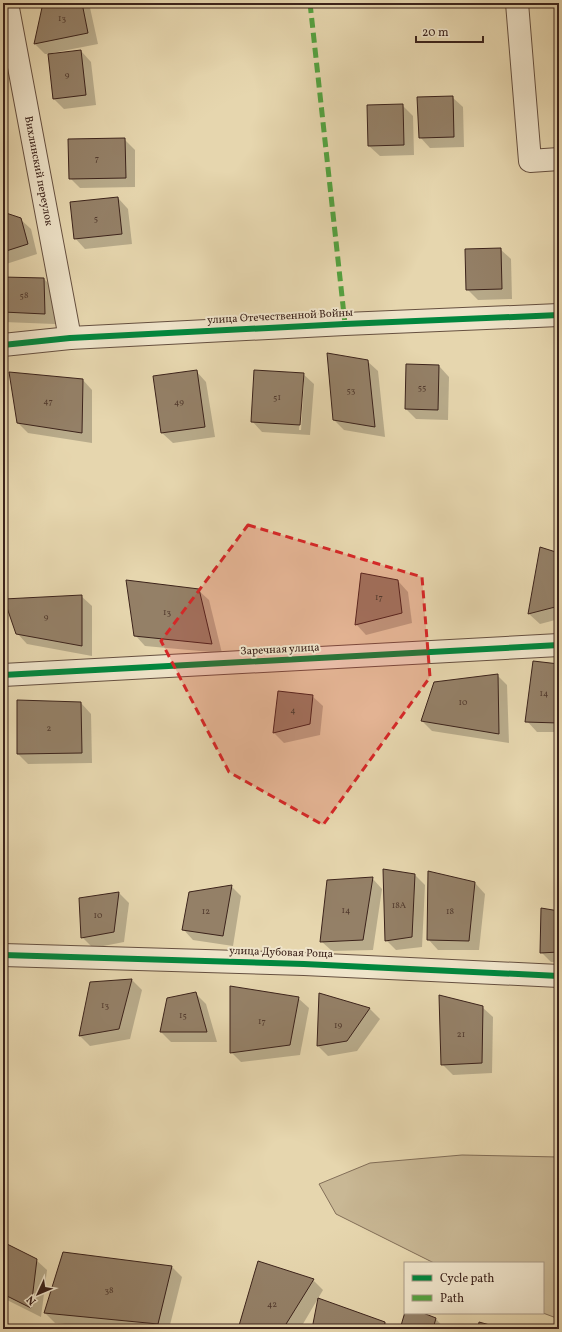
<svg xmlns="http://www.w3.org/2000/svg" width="562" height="1332" font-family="Vollkorn,serif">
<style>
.green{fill:#c9b895;stroke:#826e58}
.shadow{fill:#0003;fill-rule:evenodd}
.building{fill:#948067;stroke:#3c231b}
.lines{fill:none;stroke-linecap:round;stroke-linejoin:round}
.minor-casing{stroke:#665040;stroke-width:24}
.minor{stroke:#efe4ca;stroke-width:22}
.quiet{stroke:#54a240;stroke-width:5;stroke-dasharray:10 5;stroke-linecap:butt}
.cycleway-casing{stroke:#efe4ca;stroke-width:8}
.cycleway{stroke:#00873e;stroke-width:6}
.marked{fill:#d62828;fill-opacity:0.2;stroke:#d62828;stroke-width:3;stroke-dasharray:8 5;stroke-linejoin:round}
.labels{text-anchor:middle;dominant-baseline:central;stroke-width:4;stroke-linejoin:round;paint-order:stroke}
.number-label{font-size:9px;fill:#523a2e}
.street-label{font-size:11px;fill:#3c231b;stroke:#efe4ca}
</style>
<rect width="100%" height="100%" fill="#e6d6ae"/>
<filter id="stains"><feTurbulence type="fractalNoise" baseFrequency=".005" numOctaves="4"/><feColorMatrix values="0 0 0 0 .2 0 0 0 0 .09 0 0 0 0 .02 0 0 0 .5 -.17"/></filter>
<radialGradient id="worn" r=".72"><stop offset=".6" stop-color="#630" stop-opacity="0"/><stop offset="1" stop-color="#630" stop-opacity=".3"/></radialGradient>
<path class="green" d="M 462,1155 L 559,1157 L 559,1319 L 543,1313 L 543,1263 L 434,1263 L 336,1214 L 319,1184 L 370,1163 Z"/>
<g class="shadow">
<path d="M 44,3 L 89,3 L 98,44 L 52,53 L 52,54 L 81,51 L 91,62 L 96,105 L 64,109 L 53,98 L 49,54 L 45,54 L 35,44 Z"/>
<path d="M 452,97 L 463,107 L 464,147 L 430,148 L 420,137 Z"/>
<path d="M 402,105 L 413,116 L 414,155 L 380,156 L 369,146 Z"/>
<path d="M 124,139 L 135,150 L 135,187 L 80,188 L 70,178 Z"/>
<path d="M 118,198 L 128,209 L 132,244 L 85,249 L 75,238 Z"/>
<path d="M 3,213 L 20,219 L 31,229 L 37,254 L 3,265 Z"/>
<path d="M 500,249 L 511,259 L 512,299 L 478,300 L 467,289 Z"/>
<path d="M 3,278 L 44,279 L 54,289 L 55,324 L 4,322 Z"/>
<path d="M 367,361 L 378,371 L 385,437 L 344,430 L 334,420 Z"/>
<path d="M 439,366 L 449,377 L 448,420 L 416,419 L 406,409 Z"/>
<path d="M 196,371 L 206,382 L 215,437 L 173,443 L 162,433 Z"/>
<path d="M 303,374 L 314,384 L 310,435 L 262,432 L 252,421 ZM 302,382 L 304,382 L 301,430 L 299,430 Z"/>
<path d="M 82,379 L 92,390 L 92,443 L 28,433 L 18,423 Z"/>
<path d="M 541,549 L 559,554 L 559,619 L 540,624 L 529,614 Z"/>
<path d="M 398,581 L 408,592 L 412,623 L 366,635 L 356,624 Z"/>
<path d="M 198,590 L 209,600 L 222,653 L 145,646 L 135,635 Z"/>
<path d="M 81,596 L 92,606 L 92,656 L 27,644 L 17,633 Z"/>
<path d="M 559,665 L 559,732 L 537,732 L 527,721 Z"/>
<path d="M 497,675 L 507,685 L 509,743 L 432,731 L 422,721 Z"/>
<path d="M 279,692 L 312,696 L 323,706 L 320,735 L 284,743 L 274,733 Z"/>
<path d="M 81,703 L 91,714 L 92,763 L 28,764 L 18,754 Z"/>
<path d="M 429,873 L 475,883 L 485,894 L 479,950 L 438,950 L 428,939 Z"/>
<path d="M 414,874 L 425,885 L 422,947 L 396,950 L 386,940 Z"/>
<path d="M 372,878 L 382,889 L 373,950 L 332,951 L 321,941 Z"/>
<path d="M 231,886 L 241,896 L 233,946 L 193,940 L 183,929 Z"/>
<path d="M 119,893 L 129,903 L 124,942 L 93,948 L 82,937 L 81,899 Z"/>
<path d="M 559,912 L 559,962 L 551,962 L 541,952 Z"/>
<path d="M 132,980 L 142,990 L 130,1039 L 90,1046 L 80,1036 L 91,983 Z"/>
<path d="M 195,993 L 206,1004 L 217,1042 L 171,1042 L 161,1032 Z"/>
<path d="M 320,994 L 370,1009 L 380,1019 L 357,1051 L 328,1056 L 318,1046 Z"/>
<path d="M 298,998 L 309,1008 L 300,1055 L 241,1062 L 231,1052 Z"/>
<path d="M 482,1007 L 493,1017 L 492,1073 L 453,1075 L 442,1064 Z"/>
<path d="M 3,1251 L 36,1260 L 47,1270 L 41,1317 L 3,1298 Z"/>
<path d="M 172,1267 L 182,1277 L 169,1329 L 116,1329 L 55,1323 L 45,1313 Z"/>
<path d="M 313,1280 L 323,1290 L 300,1329 L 239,1329 Z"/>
<path d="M 420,1313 L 436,1319 L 445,1329 L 401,1329 Z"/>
<path d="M 385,1322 L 391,1329 L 313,1329 Z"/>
</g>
<g class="building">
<path d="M 43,3 L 82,3 L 88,33 L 34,44 Z"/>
<path d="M 81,50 L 86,95 L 53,99 L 48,54 Z"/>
<path d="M 453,96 L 454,137 L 419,138 L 417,97 Z"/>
<path d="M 403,104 L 404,145 L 368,146 L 367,105 Z"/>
<path d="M 125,138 L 126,178 L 69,179 L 68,139 Z"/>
<path d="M 118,197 L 122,234 L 74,239 L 70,202 Z"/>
<path d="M 3,212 L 21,218 L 28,244 L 3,252 Z"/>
<path d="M 501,248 L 502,289 L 466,290 L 465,249 Z"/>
<path d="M 3,277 L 44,278 L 45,314 L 3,312 Z"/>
<path d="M 327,353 L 368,360 L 375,427 L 333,420 Z"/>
<path d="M 406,364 L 439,365 L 438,410 L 405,409 Z"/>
<path d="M 197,370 L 205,427 L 161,433 L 153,376 Z"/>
<path d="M 254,370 L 304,373 L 300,425 L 251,422 Z"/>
<path d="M 9,372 L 83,379 L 82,433 L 17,423 Z"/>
<path d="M 540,547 L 559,553 L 559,606 L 528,614 Z"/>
<path d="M 361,573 L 398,580 L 402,613 L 355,625 Z"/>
<path d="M 126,580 L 199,589 L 212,644 L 134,636 Z"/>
<path d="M 82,595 L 82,646 L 16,634 L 4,599 Z"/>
<path d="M 533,661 L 559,664 L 559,723 L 525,722 Z"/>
<path d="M 498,674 L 499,734 L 421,721 L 434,682 Z"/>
<path d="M 278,691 L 313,695 L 310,724 L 273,733 Z"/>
<path d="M 17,700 L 81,702 L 82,753 L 17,754 Z"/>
<path d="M 383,869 L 415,874 L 412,937 L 385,941 Z"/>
<path d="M 428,871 L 475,882 L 469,941 L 427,940 Z"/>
<path d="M 373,877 L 363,940 L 320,942 L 327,880 Z"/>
<path d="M 232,885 L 223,936 L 182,930 L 189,892 Z"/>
<path d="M 119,892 L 114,932 L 81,938 L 79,898 Z"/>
<path d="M 541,908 L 559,911 L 559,952 L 540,953 Z"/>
<path d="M 132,979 L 119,1029 L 79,1036 L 90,982 Z"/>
<path d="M 230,986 L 299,997 L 290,1045 L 230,1053 Z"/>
<path d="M 196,992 L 207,1032 L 160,1032 L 167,998 Z"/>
<path d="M 319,993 L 370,1008 L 347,1041 L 317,1046 Z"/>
<path d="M 439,995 L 483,1006 L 482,1063 L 441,1065 Z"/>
<path d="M 5,1243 L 37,1259 L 31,1308 L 3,1294 L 3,1249 Z"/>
<path d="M 63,1252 L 172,1266 L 158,1324 L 44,1313 Z"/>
<path d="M 258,1261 L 314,1279 L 283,1329 L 238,1329 Z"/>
<path d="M 318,1298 L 385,1322 L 384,1329 L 312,1329 Z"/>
<path d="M 405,1312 L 423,1313 L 436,1318 L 433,1329 L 400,1329 Z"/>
<path d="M 479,1322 L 504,1329 L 478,1329 Z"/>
</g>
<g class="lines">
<defs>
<g id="minor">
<path d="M 7,3 L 70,338"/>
<path d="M 517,3 L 530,161 L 559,159"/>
<path d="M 3,345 L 70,338 L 345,324 L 559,315"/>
<path d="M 3,675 L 559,645"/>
<path d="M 3,955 L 304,964 L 559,976"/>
</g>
</defs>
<use href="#minor" class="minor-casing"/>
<use href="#minor" class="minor"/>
<path class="quiet" d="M 310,3 L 345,324"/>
<defs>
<g id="cycleway">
<path d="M 3,345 L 70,338 L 345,324 L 559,315"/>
<path d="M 3,675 L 559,645"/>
<path d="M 3,955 L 304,964 L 559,976"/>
</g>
</defs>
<use href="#cycleway" class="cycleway-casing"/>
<use href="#cycleway" class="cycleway"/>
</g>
<path class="marked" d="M 248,525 L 422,577 L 430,677 L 323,825 L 229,772 L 161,641 Z"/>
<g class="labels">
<g class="number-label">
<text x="62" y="18">13</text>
<text x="67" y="75">9</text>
<text x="97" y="158">7</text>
<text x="96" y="218">5</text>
<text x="24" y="295">58</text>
<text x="422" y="387">55</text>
<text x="351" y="390">53</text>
<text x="277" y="397">51</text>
<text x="48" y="401">47</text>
<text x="179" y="402">49</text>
<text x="379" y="597">17</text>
<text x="167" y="612">13</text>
<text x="46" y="617">9</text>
<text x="544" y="693">14</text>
<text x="463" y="702">10</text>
<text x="293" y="710">4</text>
<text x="49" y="728">2</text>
<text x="399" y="905">18А</text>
<text x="346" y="910">14</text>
<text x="206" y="911">12</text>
<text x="450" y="911">18</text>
<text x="98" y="915">10</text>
<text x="105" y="1005">13</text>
<text x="183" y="1015">15</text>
<text x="262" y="1021">17</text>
<text x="338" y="1025">19</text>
<text x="461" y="1034">21</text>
<text x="109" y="1290">38</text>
<text x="272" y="1304">42</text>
</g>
<g class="street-label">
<text transform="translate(38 171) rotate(79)">Вихлинский переулок</text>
<text transform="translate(280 317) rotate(-3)">улица Отечественной Войны</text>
<text transform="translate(280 650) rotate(-3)">Заречная улица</text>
<text transform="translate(281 953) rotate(2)">улица Дубовая Роща</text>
</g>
</g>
<rect width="562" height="1332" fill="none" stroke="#e6d6ae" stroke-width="16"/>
<rect x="4" y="4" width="554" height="1324" fill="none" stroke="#3c231b" stroke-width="2"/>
<rect x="8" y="8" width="546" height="1316" fill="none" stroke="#3c231b"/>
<rect x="404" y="1262" width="140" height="52" fill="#efe4ca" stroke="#a79784"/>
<rect x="412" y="1275" width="20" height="6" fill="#00873e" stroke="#a79784"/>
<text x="440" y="1282" font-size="12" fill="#3c231b">Cycle path</text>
<rect x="412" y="1295" width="20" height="6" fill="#54a240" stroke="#a79784"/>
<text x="440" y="1302" font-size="12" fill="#3c231b">Path</text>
<g transform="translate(38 1294) rotate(226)" stroke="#efe4ca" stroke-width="3" paint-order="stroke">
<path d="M0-3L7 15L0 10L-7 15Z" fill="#3c231b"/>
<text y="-6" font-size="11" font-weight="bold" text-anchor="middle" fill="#3c231b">N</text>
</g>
<path d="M416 36v6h67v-6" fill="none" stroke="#3c231b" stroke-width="2"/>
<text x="422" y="36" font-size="12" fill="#3c231b" stroke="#efe4ca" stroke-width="3" paint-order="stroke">20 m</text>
<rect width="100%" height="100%" filter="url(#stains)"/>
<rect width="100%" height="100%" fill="url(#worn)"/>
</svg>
